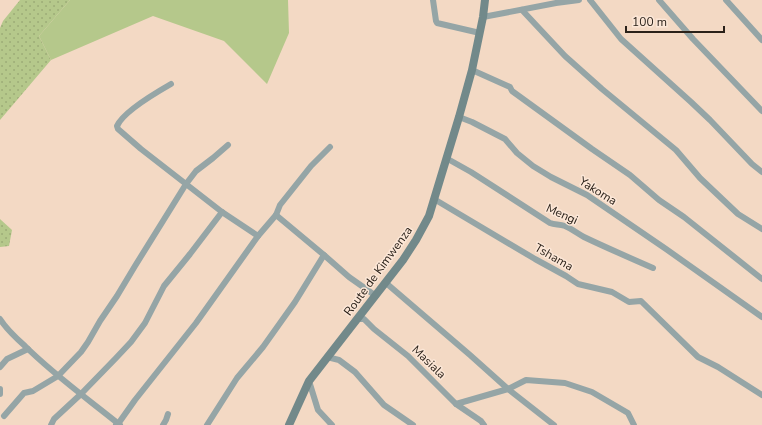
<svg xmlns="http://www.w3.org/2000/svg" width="762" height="425" font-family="'Nunito Sans',sans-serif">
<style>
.grass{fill:url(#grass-dots)}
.garden{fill:#b5c88b}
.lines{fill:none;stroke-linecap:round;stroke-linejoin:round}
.street{stroke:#95a5a6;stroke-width:6}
.secondary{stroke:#72898a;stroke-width:8}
.labels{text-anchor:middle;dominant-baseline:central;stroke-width:3;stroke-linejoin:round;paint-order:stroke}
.street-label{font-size:12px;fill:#2a2119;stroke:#fce7d7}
</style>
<defs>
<pattern id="grass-dots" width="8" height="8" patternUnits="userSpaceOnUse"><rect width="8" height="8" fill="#b5c88b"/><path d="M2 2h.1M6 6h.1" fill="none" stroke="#9cac77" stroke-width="1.8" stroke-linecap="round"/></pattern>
</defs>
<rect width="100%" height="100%" fill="#f3d9c4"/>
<g class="grass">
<path d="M 20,0 L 70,0 L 39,36 L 51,60 L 0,120 L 0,28 L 3,21 Z"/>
<path d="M 0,219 L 12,230 L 9,246 L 0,247 Z"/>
</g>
<path class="garden" d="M 70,0 L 288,0 L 289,33 L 267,84 L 224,41 L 153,16 L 51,60 L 39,36 Z"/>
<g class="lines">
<g class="street">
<path d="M 433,0 L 436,21 L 437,23 L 480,33"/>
<path d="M 590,0 L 621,39 L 691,102 L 710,120 L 752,164 L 762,172"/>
<path d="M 659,0 L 693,39 L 762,111"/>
<path d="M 726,0 L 762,40"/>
<path d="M 522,10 L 565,56 L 602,89 L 676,150 L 700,178 L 738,214 L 762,229"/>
<path d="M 483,17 L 556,3 L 579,0"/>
<path d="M 472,70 L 510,87 L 512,91 L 592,149 L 630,175 L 659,200 L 684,217 L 762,279"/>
<path d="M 171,84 C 157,92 123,112 117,126 L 118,129 L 141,149 L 222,212 L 258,236"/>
<path d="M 459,117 L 472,122 L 505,139 L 517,153 L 533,166 L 551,177 L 587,195 L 666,249 L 762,317"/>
<path d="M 446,158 L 471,172 L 550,223 C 555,225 559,224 565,226 C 572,229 578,234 584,237 C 607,248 630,258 653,268"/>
<path d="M 434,199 L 535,259 L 566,276 L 578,284 L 612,292 L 629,302 L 641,301 L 642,302 L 698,357 L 718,367 L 762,395"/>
<path d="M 276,215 L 324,255 L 349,277 L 376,296"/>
<path d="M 386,283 L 470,355 L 508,389 L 554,425"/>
<path d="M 0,319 C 7,330 16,338 25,346 C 54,375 88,399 120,425"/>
<path d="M 357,319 L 364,319 L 374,329 L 408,356 L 456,404 L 481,421 L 484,425"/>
<path d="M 327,357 L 339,360 L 355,372 L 384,405 L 413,425"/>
<path d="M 0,367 L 7,359 L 28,349"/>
<path d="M 309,381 L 318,410 L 332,425"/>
<path d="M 0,389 L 0,394"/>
<path d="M 456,404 L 508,389 L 526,380 L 565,383 L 592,392 L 628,413 L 634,425"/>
<path d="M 4,416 L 24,393 L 33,391 L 58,376 L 81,352 L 88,342 L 100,321 L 117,296 L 135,266 L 186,184 L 196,171 L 213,158 L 228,145"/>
<path d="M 51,425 L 54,419 L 81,394 L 116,358 L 131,342 L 145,323 L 164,286 L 190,254 L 222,212"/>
<path d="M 116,425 L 118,424 L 135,400 L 196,323 L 258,236 L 276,215 L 280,205 L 311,166 L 330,147"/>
<path d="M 163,425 L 166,420 L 168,414"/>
<path d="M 207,425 L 237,378 L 263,347 L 295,302 L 324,255"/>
</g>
<path class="secondary" d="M 289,425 L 309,381 L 403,260 L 416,240 L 429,216 L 459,117 L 472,70 L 483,17 L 485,0"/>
</g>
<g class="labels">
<g class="street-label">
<text transform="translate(598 191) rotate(32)">Yakoma</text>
<text transform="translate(562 214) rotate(24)">Mengi</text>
<text transform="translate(554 257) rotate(30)">Tshama</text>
<text transform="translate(378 271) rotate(-54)">Route de Kimwenza</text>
<text transform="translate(429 362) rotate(44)">Masiala</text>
</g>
</g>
<path d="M626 26v6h98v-6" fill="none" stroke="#2a2119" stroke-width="2"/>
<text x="632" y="26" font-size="12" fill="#2a2119" stroke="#fce7d7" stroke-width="3" paint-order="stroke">100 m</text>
</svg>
